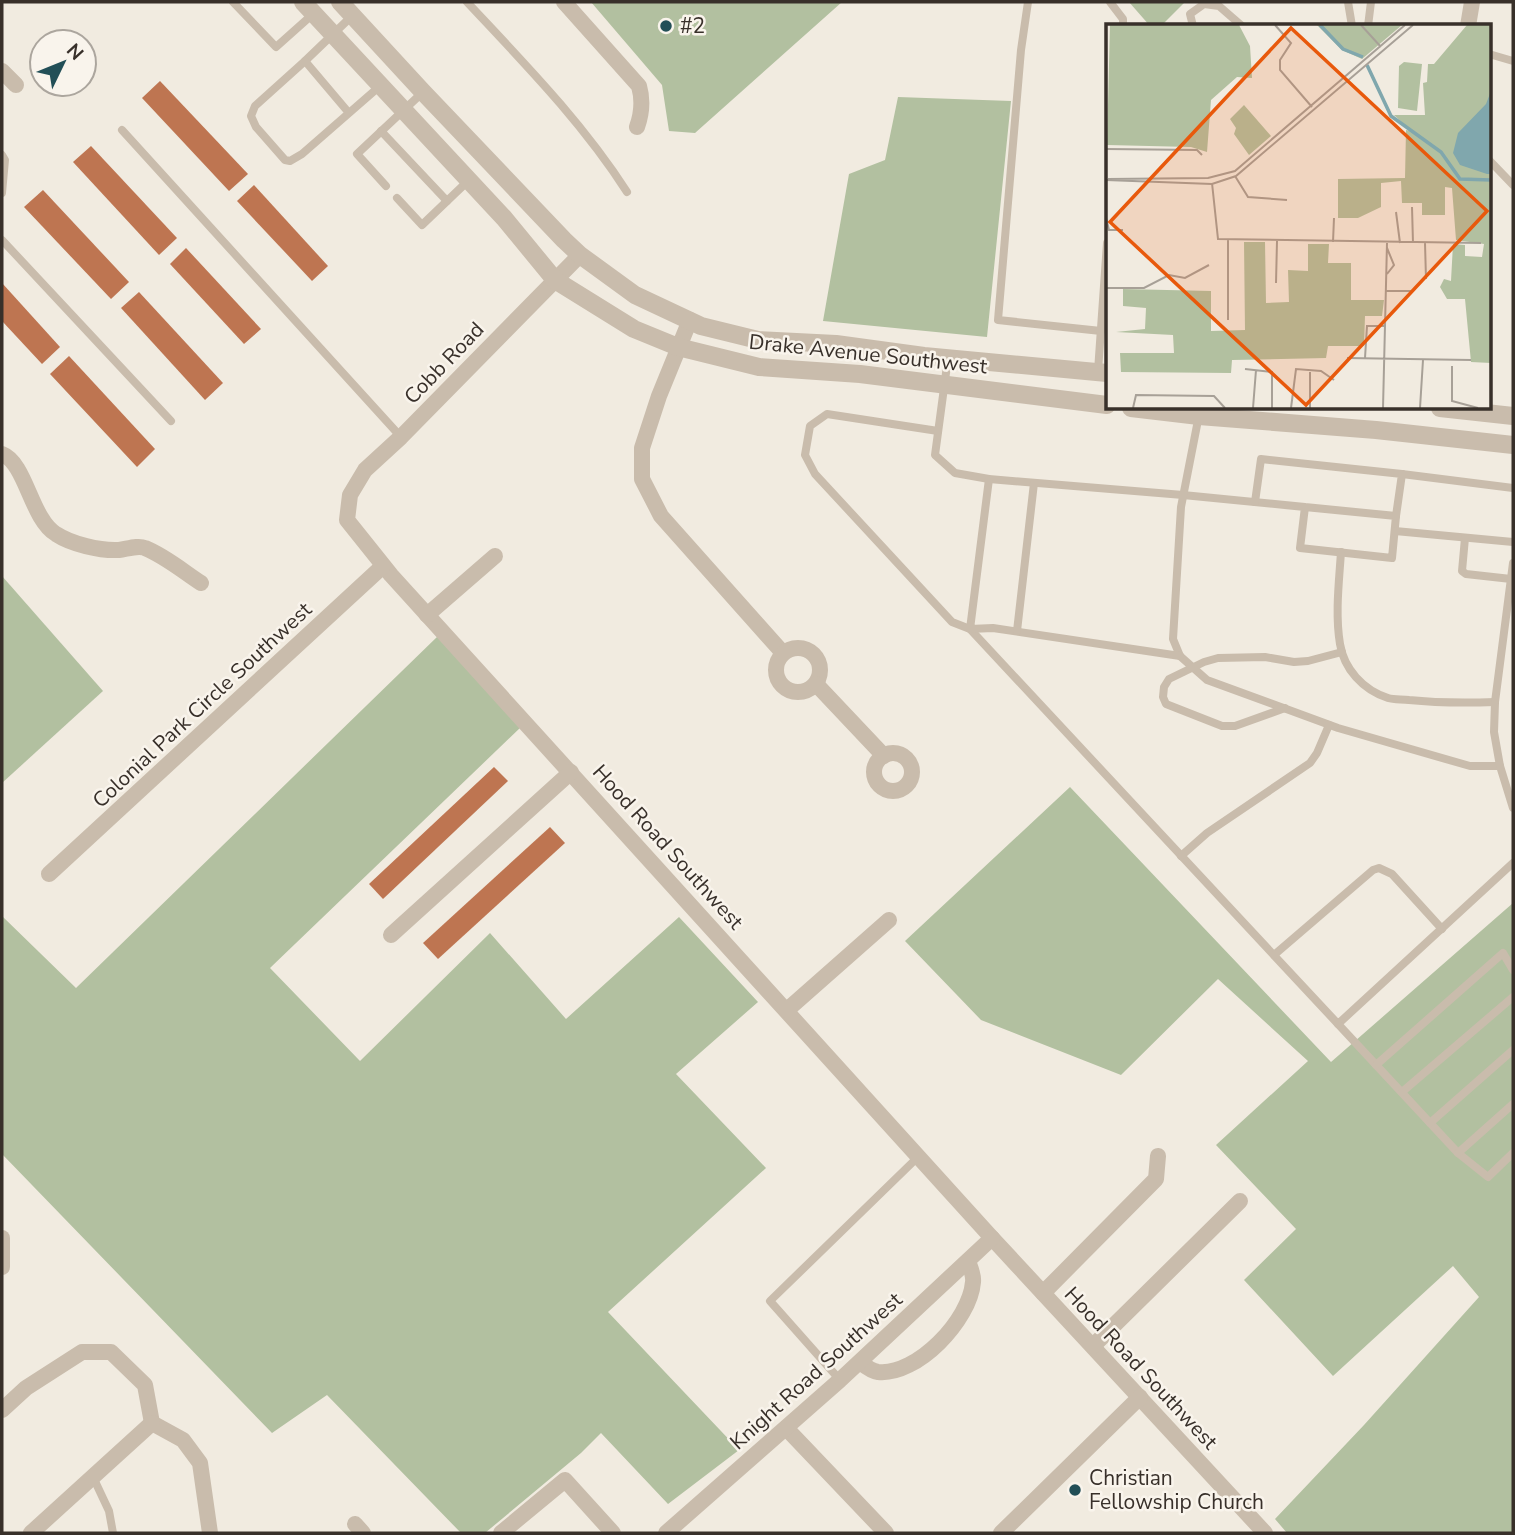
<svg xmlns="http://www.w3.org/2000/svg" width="1515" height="1535" font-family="'Nunito Sans',sans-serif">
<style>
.green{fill:#b2c0a0}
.building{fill:#be7551}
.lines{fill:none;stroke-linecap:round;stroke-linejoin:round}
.service{stroke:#c9bcac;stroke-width:8}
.minor{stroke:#c9bcac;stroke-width:16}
.tertiary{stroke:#c9bcac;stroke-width:18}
.poi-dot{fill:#224f57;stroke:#f9f4ec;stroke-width:2.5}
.labels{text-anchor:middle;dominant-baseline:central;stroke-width:5;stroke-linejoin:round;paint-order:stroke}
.poi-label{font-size:21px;fill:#38302a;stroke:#f9f4ec;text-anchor:start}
.street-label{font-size:21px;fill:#38302a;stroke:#f9f4ec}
.inset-river{fill:none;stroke:#80a7ad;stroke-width:3.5}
.inset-road{fill:none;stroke:#a7a097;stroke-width:2}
.view{fill:#e8590c;fill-opacity:0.15;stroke:#e8590c;stroke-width:3.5}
.inset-edge{fill:none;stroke:#38302a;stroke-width:3.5}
</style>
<rect width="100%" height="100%" fill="#f1ebe0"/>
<g class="green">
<path d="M 591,2 L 842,2 L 695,133 L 669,131 L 662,85 Z"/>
<path d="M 1129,2 L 1185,2 L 1161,26 L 1150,26 Z"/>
<path d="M 898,97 L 1011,101 L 987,337 L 823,321 L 849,174 L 885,160 Z"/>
<path d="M 2,576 L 103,691 L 2,783 Z"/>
<path d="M 438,636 L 521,727 L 270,968 L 360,1061 L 490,933 L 566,1019 L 679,917 L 758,1002 L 676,1074 L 766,1168 L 608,1312 L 739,1450 L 668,1504 L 601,1433 L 581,1453 L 485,1533 L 461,1533 L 327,1395 L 272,1433 L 2,1154 L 2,916 L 76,988 Z"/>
<path d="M 1070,787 L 1331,1062 L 1513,903 L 1513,1533 L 1287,1533 L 1275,1519 L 1364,1425 L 1479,1297 L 1453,1266 L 1333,1376 L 1244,1280 L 1296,1229 L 1216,1145 L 1308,1061 L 1218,979 L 1121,1075 L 981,1020 L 905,941 Z"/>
</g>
<g class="building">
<path d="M 160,81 L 248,174 L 229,191 L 142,98 Z"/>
<path d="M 91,146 L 177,238 L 159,255 L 73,162 Z"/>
<path d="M 254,185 L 328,266 L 312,281 L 237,201 Z"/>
<path d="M 43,190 L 129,282 L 111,299 L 24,207 Z"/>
<path d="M 186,248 L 261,329 L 244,344 L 170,264 Z"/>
<path d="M 2,283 L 60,347 L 42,364 L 2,321 Z"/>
<path d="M 139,292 L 223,383 L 205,400 L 121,308 Z"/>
<path d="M 69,356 L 155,449 L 137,467 L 50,374 Z"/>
<path d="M 494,767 L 508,781 L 383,899 L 369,884 Z"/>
<path d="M 550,827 L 565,843 L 438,959 L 423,943 Z"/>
</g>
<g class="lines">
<g class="service">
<path d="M 233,2 L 276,47 L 313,14"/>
<path d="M 467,2 C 524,63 582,122 627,192"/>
<path d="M 1028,2 L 1021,50 L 998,320 L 1101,331"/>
<path d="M 1110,2 L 1123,19 L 1123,26"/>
<path d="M 1348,2 L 1352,26"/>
<path d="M 1193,26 L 1190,14 L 1204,4 L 1219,6 L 1242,26"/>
<path d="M 1368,26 L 1371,2"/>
<path d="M 1489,54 L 1513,61"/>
<path d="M 305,61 L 353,15"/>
<path d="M 349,113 L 305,61 L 255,106 L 251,116 L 256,127 L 285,160 L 290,161 L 302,154 L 380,86"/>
<path d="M 122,130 L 401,437"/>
<path d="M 381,131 L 447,201"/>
<path d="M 2,155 L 5,160 L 2,193"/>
<path d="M 1489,160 L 1513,185"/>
<path d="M 386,186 L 357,154 L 423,92"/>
<path d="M 397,198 L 422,225 L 469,180"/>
<path d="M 2,240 L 171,421"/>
<path d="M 948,358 L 935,455 L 955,473 L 989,479 L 1183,495 L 1396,516 L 1392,558 L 1300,548 L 1305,507"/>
<path d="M 1098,371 L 1107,243"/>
<path d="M 1199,415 L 1181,507 L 1173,639 L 1180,656 L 1207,680 L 1338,728 L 1470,766 L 1500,766 L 1513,808"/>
<path d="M 938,431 L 827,414 L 810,426 L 805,455 L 815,474 L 952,622 L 970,629 L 1338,1024 L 1513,863"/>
<path d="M 1402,474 L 1513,488"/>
<path d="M 989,479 L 970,629 L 993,628 L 1180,656"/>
<path d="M 1255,502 L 1261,459 L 1402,474 L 1396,516"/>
<path d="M 1395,531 L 1513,542"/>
<path d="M 1465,538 L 1462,571 L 1466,574 L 1511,579"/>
<path d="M 1341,552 C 1339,582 1335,614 1340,644 C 1344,669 1363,690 1388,698 C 1394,700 1402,699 1409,700 C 1438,703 1466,703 1495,702"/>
<path d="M 1017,631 L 1034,483"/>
<path d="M 1285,708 L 1235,726 L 1222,726 L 1166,704 L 1163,697 L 1164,687 L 1169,679 L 1204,662 L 1218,658 L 1265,657 L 1294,662 L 1308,661 L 1342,652"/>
<path d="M 1500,766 L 1494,732 L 1495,702 L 1513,563"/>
<path d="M 1181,856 L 1207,833 L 1310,763 L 1317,753 L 1329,725"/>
<path d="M 1274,955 L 1373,870 L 1379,868 L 1392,874 L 1442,929"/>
<path d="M 1338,1024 L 1458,1153 L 1488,1177 L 1513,1153"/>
<path d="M 1376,1065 L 1503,953 L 1513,970"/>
<path d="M 1402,1092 L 1513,997"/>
<path d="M 1430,1123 L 1513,1050"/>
<path d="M 1458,1153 L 1513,1104"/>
<path d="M 840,1380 L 770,1301 L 918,1157"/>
<path d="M 93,1477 L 109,1511 L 113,1533"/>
</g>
<g class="minor">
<path d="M 564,2 L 639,86 C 643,100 642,113 637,127"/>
<path d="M 1468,26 L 1472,2"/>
<path d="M 2,71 L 16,85"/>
<path d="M 580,255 L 401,437 L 365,470 L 350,495 L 347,520 L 391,575 L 992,1238 L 1265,1533"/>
<path d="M 690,320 L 659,396 L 642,448 L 642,479 L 661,516 L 783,653"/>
<path d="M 2,454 C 26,463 31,519 56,534 C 71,544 100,551 119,550 C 127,549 138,545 145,548 C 165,556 184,572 201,583"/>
<path d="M 427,615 L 495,556"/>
<circle cx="798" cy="670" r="22"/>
<path d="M 816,684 L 884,756"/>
<circle cx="893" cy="772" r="19"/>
<path d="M 49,874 L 383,566"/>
<path d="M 391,935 L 571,772"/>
<path d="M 787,1010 L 889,920"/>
<path d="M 2,1238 L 2,1267"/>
<path d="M 1043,1293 L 1156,1179 L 1158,1156"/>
<path d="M 1093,1346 L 1240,1201"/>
<path d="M 860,1362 C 865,1366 871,1371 878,1372 C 917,1376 970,1320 973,1282 C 974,1275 970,1267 968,1261"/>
<path d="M 2,1410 L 26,1388 L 82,1352 L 111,1352 L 145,1385 L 152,1423 L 183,1440 L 200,1463 L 210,1533"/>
<path d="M 786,1428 L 886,1533"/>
<path d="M 355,1524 L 363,1533"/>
<path d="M 31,1533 L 152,1423"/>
<path d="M 501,1533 L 565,1480 L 613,1533"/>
<path d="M 666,1533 L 840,1380 L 992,1238"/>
<path d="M 1001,1533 L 1140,1397"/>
</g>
<g class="tertiary">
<path d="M 303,2 L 504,218 L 555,280 L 634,329 L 678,347 L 759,367 L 860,374 L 1107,405"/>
<path d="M 340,2 L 423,92 L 564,240 L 580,255 L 635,295 L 701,326 L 758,340 L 836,344 L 924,356 L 1107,373"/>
<path d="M 1131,408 L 1199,416 L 1376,430 L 1513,445"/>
<path d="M 1440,408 L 1513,416"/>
</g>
</g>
<g class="poi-dot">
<circle cx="666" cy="26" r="7"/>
<circle cx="1075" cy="1490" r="7"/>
</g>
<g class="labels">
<g class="poi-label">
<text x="680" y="26">#2</text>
<text x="1089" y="1478">Christian<tspan x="1089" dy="24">Fellowship Church</tspan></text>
</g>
<g class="street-label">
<text transform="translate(868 354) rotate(6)">Drake Avenue Southwest</text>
<text transform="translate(444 363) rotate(-46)">Cobb Road</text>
<text transform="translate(202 705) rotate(-43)">Colonial Park Circle Southwest</text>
<text transform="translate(668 847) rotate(48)">Hood Road Southwest</text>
<text transform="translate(1141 1368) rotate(47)">Hood Road Southwest</text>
<text transform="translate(816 1371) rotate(-42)">Knight Road Southwest</text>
</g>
</g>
<g transform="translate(1106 24)">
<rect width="385" height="385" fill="#f1ebe0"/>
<path d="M 4,1 L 133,1 L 144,22 L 146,54 L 131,53 L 105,76 L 101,128 L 85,123 L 1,121 ZM 211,1 L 296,1 L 256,35 L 236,26 ZM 361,1 L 385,1 L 385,339 L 365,338 L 359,275 L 341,275 L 334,263 L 338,255 L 345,257 L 347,220 L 359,221 L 359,232 L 376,233 L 378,220 L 350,216 L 346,164 L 339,163 L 339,191 L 316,191 L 316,179 L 296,179 L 295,157 L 275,159 L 275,183 L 252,194 L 232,194 L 232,155 L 299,154 L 300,106 L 305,107 L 288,91 L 319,91 L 317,59 L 321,58 L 322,40 L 328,40 ZM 298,38 L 316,40 L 311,87 L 292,84 L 293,42 ZM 138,81 L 165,112 L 143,131 L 128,110 L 130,104 L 124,95 ZM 138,218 L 159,218 L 160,279 L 183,278 L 182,246 L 202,247 L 202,220 L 223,220 L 222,239 L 245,239 L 245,276 L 278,276 L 276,292 L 259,292 L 258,322 L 222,322 L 220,334 L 126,336 L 125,349 L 15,348 L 14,329 L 68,329 L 67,311 L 10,308 L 39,305 L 40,284 L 17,282 L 17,265 L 105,267 L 105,307 L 139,306 Z" fill="#b2c0a0"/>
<path d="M 385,67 L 385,150 L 381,150 L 354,141 L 347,129 L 352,109 L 380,80 Z" fill="#80a7ad"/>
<path class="inset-river" d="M 214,1 L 237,25 L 257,33M 261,41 L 285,92 L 335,128 L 354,155 L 385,156"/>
<path class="inset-road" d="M 169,1 L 185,19 L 174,36 L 174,46 L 206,83M 255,1 L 275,23M 0,125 L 91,126 L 96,131M 129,152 L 142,173 L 181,176M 2,155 L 102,154 L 129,147 L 299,1M 0,156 L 106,160 L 130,152 L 307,1M 106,159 L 112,215 L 375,219M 306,183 L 307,219M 290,188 L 294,219M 0,194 L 3,206 L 17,206M 227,218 L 228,194M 319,219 L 320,255M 281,250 L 288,241 L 281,224M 170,259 L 171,217M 0,264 L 38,264 L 63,251 L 79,254 L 103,241M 280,267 L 306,267M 122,296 L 122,216M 241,334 L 365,336M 259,334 L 261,302 L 279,302M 346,342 L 346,377 L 372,384M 139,345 L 166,348 L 166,384M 27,384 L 30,371 L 108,372 L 119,384M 147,384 L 150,346M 185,384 L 190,345 L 215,347 L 228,356M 204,384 L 204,348M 277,384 L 281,219M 314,384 L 317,336"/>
<path class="view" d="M 185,4 L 381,187 L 200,381 L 4,198 Z"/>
<rect width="385" height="385" class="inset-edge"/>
</g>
<rect width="1515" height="1535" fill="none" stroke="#38302a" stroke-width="7"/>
<g transform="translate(63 63) rotate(47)"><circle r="33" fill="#f9f4ec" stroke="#aca69e" stroke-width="2"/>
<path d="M0-5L12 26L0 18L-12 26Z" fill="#224f57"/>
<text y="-10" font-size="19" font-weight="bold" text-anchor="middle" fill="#38302a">N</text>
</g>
</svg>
